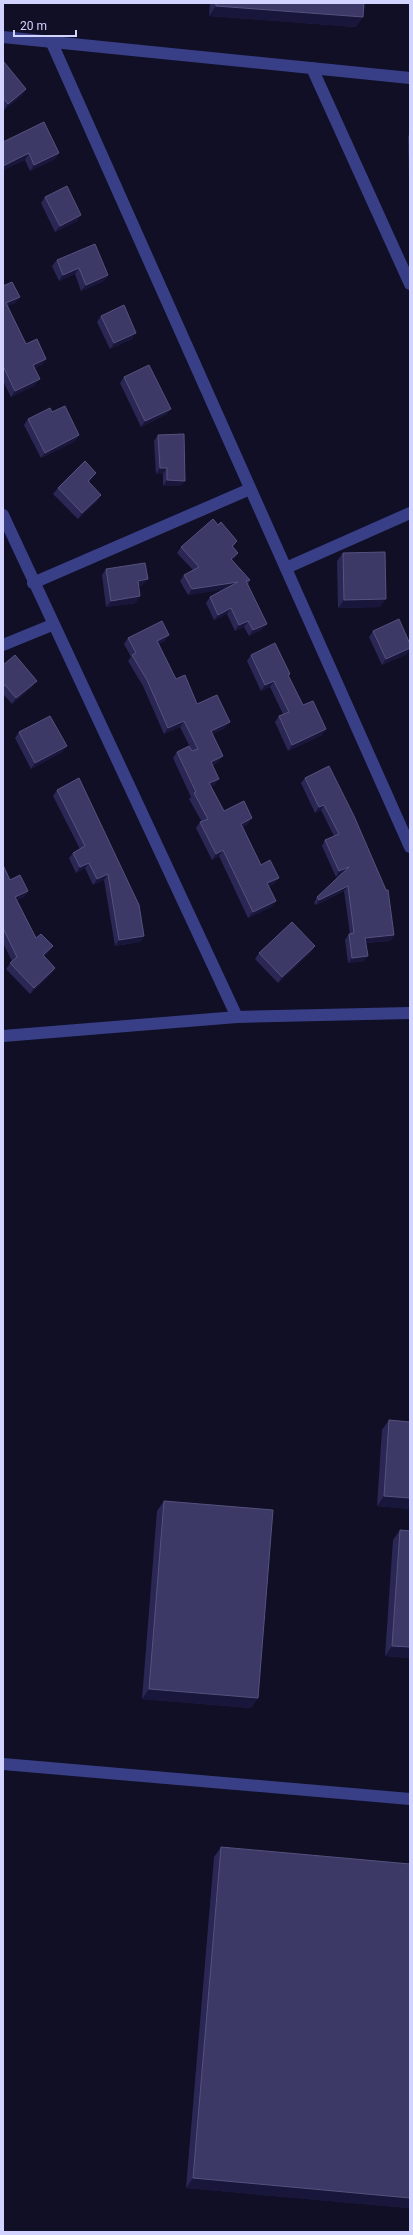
<svg xmlns="http://www.w3.org/2000/svg" width="413" height="2235" font-family="Roboto,sans-serif">
<style>
.lines{fill:none;stroke-linecap:round;stroke-linejoin:round}
.minor{stroke:#393f86;stroke-width:12}
.wall{fill:#2b2754}
.shaded-wall{fill:#18163a}
.building{fill:#3d3966;stroke:#54527e}
</style>
<rect width="100%" height="100%" fill="#100f26"/>
<g class="lines">
<g class="minor">
<path d="M 3,37 L 410,78"/>
<path d="M 51,41 L 410,847"/>
<path d="M 312,68 L 410,284"/>
<path d="M 3,515 L 237,1017"/>
<path d="M 286,568 L 410,513"/>
<path d="M 33,583 L 250,489"/>
<path d="M 3,645 L 52,625"/>
<path d="M 3,1036 L 237,1017 L 410,1013"/>
<path d="M 3,1764 L 410,1799"/>
</g>
</g>
<g class="wall">
<path d="M 210,3 L 364,3 L 356,27 L 209,16 Z"/>
<path d="M 3,63 L 26,89 L 22,95 L 4,110 L 3,109 Z"/>
<path d="M 410,134 L 410,173 L 409,173 L 408,136 Z"/>
<path d="M 3,142 L 59,153 L 55,159 L 30,171 L 25,160 L 3,170 Z"/>
<path d="M 45,197 L 77,221 L 55,232 L 41,203 Z"/>
<path d="M 57,260 L 108,275 L 104,281 L 81,291 L 75,274 L 59,281 L 52,266 Z"/>
<path d="M 3,286 L 20,297 L 15,303 L 7,306 L 26,344 L 46,359 L 42,365 L 34,368 L 35,385 L 11,397 L 3,381 Z"/>
<path d="M 101,316 L 132,339 L 110,349 L 97,322 Z"/>
<path d="M 124,377 L 167,414 L 141,427 L 120,383 Z"/>
<path d="M 52,412 L 79,435 L 75,441 L 41,458 L 24,425 L 28,419 Z"/>
<path d="M 158,435 L 181,486 L 163,486 L 163,474 L 156,474 L 154,441 Z"/>
<path d="M 92,479 L 89,482 L 101,495 L 97,501 L 78,519 L 53,494 L 58,488 Z"/>
<path d="M 218,525 L 237,541 L 233,547 L 238,553 L 232,561 L 250,580 L 248,584 L 263,629 L 249,636 L 244,627 L 235,631 L 227,614 L 214,620 L 206,603 L 210,597 L 224,589 L 188,595 L 180,581 L 184,575 L 193,570 L 177,553 L 181,547 Z"/>
<path d="M 343,553 L 380,607 L 338,608 L 337,561 Z"/>
<path d="M 106,569 L 143,585 L 138,586 L 136,603 L 106,607 L 102,575 Z"/>
<path d="M 373,631 L 407,654 L 382,665 L 369,637 Z"/>
<path d="M 128,638 L 165,641 L 159,644 L 176,679 L 197,704 L 225,728 L 212,734 L 223,756 L 218,762 L 213,765 L 215,785 L 211,786 L 224,811 L 248,824 L 243,827 L 261,865 L 279,878 L 274,884 L 269,886 L 276,901 L 271,907 L 248,918 L 219,856 L 212,860 L 196,828 L 200,822 L 202,822 L 189,799 L 191,797 L 173,758 L 177,752 L 192,751 L 180,727 L 164,734 L 143,686 L 128,661 L 131,657 L 124,644 Z"/>
<path d="M 251,655 L 290,674 L 288,676 L 303,705 L 322,735 L 288,751 L 275,722 L 279,716 L 283,714 L 270,687 L 261,691 L 247,661 Z"/>
<path d="M 3,665 L 32,687 L 12,704 L 3,694 Z"/>
<path d="M 19,732 L 67,746 L 62,752 L 31,769 L 15,738 Z"/>
<path d="M 329,766 L 394,935 L 390,941 L 366,943 L 364,961 L 348,963 L 345,940 L 349,934 L 350,934 L 344,891 L 316,905 L 314,903 L 317,897 L 342,874 L 336,877 L 322,846 L 325,840 L 334,836 L 321,810 L 315,813 L 301,783 L 305,778 Z"/>
<path d="M 79,778 L 144,936 L 140,942 L 115,946 L 104,880 L 93,885 L 85,868 L 76,873 L 69,858 L 73,853 L 80,849 L 53,796 L 57,790 Z"/>
<path d="M 3,865 L 10,880 L 28,891 L 24,897 L 17,900 L 36,938 L 49,952 L 44,956 L 55,968 L 51,974 L 30,994 L 6,969 L 12,961 L 3,943 Z"/>
<path d="M 315,946 L 311,952 L 278,983 L 255,959 L 259,953 Z"/>
<path d="M 389,1420 L 410,1422 L 410,1509 L 377,1506 L 382,1430 Z"/>
<path d="M 164,1501 L 258,1698 L 251,1708 L 142,1699 L 157,1511 Z"/>
<path d="M 400,1530 L 410,1531 L 410,1658 L 385,1656 L 393,1540 Z"/>
<path d="M 221,1847 L 408,2208 L 186,2188 L 214,1857 Z"/>
</g>
<g class="shaded-wall">
<path d="M 216,6 L 363,17 L 356,27 L 209,16 Z"/>
<path d="M 26,89 L 22,95 L 4,110 L 8,104 Z"/>
<path d="M 29,153 L 25,160 L 3,170 L 3,166 Z"/>
<path d="M 59,153 L 55,159 L 30,171 L 34,165 Z"/>
<path d="M 81,215 L 77,221 L 55,232 L 60,226 Z"/>
<path d="M 79,268 L 75,274 L 59,281 L 63,275 Z"/>
<path d="M 108,275 L 104,281 L 81,291 L 86,285 Z"/>
<path d="M 20,297 L 15,303 L 3,308 L 6,303 Z"/>
<path d="M 136,333 L 132,339 L 110,349 L 114,343 Z"/>
<path d="M 46,359 L 42,365 L 29,371 L 33,365 Z"/>
<path d="M 40,379 L 35,385 L 11,397 L 15,391 Z"/>
<path d="M 171,409 L 167,414 L 141,427 L 145,421 Z"/>
<path d="M 79,435 L 75,441 L 41,458 L 45,453 Z"/>
<path d="M 160,468 L 167,468 L 163,474 L 156,474 Z"/>
<path d="M 96,473 L 92,479 L 83,487 L 88,481 Z"/>
<path d="M 167,480 L 185,481 L 181,486 L 163,486 Z"/>
<path d="M 101,495 L 97,501 L 78,519 L 82,513 Z"/>
<path d="M 238,553 L 234,559 L 227,565 L 231,559 Z"/>
<path d="M 148,579 L 143,585 L 133,587 L 138,581 Z"/>
<path d="M 238,582 L 235,588 L 188,595 L 192,589 Z"/>
<path d="M 140,596 L 136,603 L 106,607 L 111,601 Z"/>
<path d="M 386,599 L 380,607 L 338,608 L 344,600 Z"/>
<path d="M 231,608 L 227,614 L 214,620 L 218,615 Z"/>
<path d="M 248,621 L 244,627 L 235,631 L 239,625 Z"/>
<path d="M 267,624 L 263,629 L 249,636 L 253,630 Z"/>
<path d="M 169,635 L 165,641 L 153,647 L 157,641 Z"/>
<path d="M 410,648 L 410,650 L 407,654 L 382,665 L 386,659 Z"/>
<path d="M 37,681 L 32,687 L 12,704 L 16,698 Z"/>
<path d="M 274,681 L 270,687 L 261,691 L 265,685 Z"/>
<path d="M 184,721 L 180,727 L 164,734 L 168,728 Z"/>
<path d="M 230,722 L 225,728 L 207,737 L 211,731 Z"/>
<path d="M 326,729 L 322,735 L 288,751 L 292,745 Z"/>
<path d="M 67,746 L 62,752 L 31,769 L 35,763 Z"/>
<path d="M 223,756 L 218,762 L 207,767 L 211,762 Z"/>
<path d="M 219,779 L 215,785 L 205,789 L 209,783 Z"/>
<path d="M 324,805 L 321,810 L 315,813 L 319,807 Z"/>
<path d="M 252,818 L 248,824 L 237,830 L 241,824 Z"/>
<path d="M 223,850 L 219,856 L 212,860 L 216,854 Z"/>
<path d="M 89,863 L 85,868 L 76,873 L 80,867 Z"/>
<path d="M 349,867 L 345,872 L 336,877 L 339,871 Z"/>
<path d="M 108,874 L 104,880 L 93,885 L 97,879 Z"/>
<path d="M 279,878 L 274,884 L 263,889 L 267,883 Z"/>
<path d="M 348,886 L 344,891 L 316,905 L 319,900 Z"/>
<path d="M 28,891 L 24,897 L 11,903 L 15,897 Z"/>
<path d="M 276,901 L 271,907 L 248,918 L 253,912 Z"/>
<path d="M 394,935 L 390,941 L 362,943 L 365,938 Z"/>
<path d="M 144,936 L 140,942 L 115,946 L 119,940 Z"/>
<path d="M 53,946 L 49,952 L 39,961 L 43,955 Z"/>
<path d="M 315,946 L 311,952 L 278,983 L 282,977 Z"/>
<path d="M 368,956 L 364,961 L 348,963 L 352,958 Z"/>
<path d="M 55,968 L 51,974 L 30,994 L 34,988 Z"/>
<path d="M 384,1496 L 410,1498 L 410,1509 L 377,1506 Z"/>
<path d="M 392,1646 L 410,1647 L 410,1658 L 385,1656 Z"/>
<path d="M 149,1689 L 258,1698 L 251,1708 L 142,1699 Z"/>
<path d="M 193,2178 L 410,2198 L 410,2205 L 408,2208 L 186,2188 Z"/>
</g>
<g class="building">
<path d="M 216,3 L 364,3 L 363,17 L 216,6 Z"/>
<path d="M 4,62 L 26,89 L 8,104 L 3,98 L 3,63 Z"/>
<path d="M 44,122 L 59,153 L 34,165 L 29,153 L 3,166 L 3,142 Z"/>
<path d="M 67,186 L 81,215 L 60,226 L 45,197 Z"/>
<path d="M 95,244 L 108,275 L 86,285 L 79,268 L 63,275 L 57,260 Z"/>
<path d="M 12,282 L 20,297 L 6,303 L 26,344 L 37,339 L 46,359 L 33,365 L 40,379 L 15,391 L 3,366 L 3,286 Z"/>
<path d="M 124,305 L 136,333 L 114,343 L 101,316 Z"/>
<path d="M 149,365 L 171,409 L 145,421 L 124,377 Z"/>
<path d="M 65,406 L 79,435 L 45,453 L 28,419 L 50,408 L 52,412 Z"/>
<path d="M 184,434 L 185,481 L 167,480 L 167,468 L 160,468 L 158,435 Z"/>
<path d="M 85,461 L 96,473 L 88,481 L 101,495 L 82,513 L 58,488 Z"/>
<path d="M 213,519 L 218,525 L 221,522 L 237,541 L 232,546 L 238,553 L 231,559 L 250,580 L 246,581 L 267,624 L 253,630 L 248,621 L 239,625 L 231,608 L 218,615 L 210,597 L 238,582 L 192,589 L 184,575 L 199,567 L 181,547 Z"/>
<path d="M 385,552 L 386,599 L 344,600 L 343,553 Z"/>
<path d="M 145,563 L 148,579 L 138,581 L 140,596 L 111,601 L 106,569 Z"/>
<path d="M 399,619 L 410,644 L 410,648 L 386,659 L 373,631 Z"/>
<path d="M 162,621 L 169,635 L 157,641 L 176,679 L 185,675 L 197,704 L 217,695 L 230,722 L 211,731 L 223,756 L 211,762 L 219,779 L 209,783 L 224,811 L 244,801 L 252,818 L 241,824 L 261,865 L 270,860 L 279,878 L 267,883 L 276,901 L 253,912 L 223,850 L 216,854 L 200,822 L 208,819 L 194,793 L 196,792 L 177,752 L 189,746 L 192,751 L 198,749 L 184,721 L 168,728 L 147,680 L 132,655 L 136,653 L 128,638 Z"/>
<path d="M 275,643 L 290,674 L 288,675 L 303,705 L 313,701 L 326,729 L 292,745 L 279,716 L 289,712 L 274,681 L 265,685 L 251,655 Z"/>
<path d="M 15,655 L 37,681 L 16,698 L 5,685 L 3,686 L 3,665 Z"/>
<path d="M 50,716 L 67,746 L 35,763 L 19,732 Z"/>
<path d="M 329,766 L 354,816 L 386,890 L 388,890 L 394,935 L 365,938 L 368,956 L 352,958 L 349,934 L 354,933 L 348,886 L 319,900 L 317,897 L 349,867 L 339,871 L 325,840 L 339,834 L 324,805 L 319,807 L 305,778 Z"/>
<path d="M 79,778 L 139,905 L 144,936 L 119,940 L 108,874 L 97,879 L 89,863 L 80,867 L 73,853 L 85,846 L 57,790 Z"/>
<path d="M 3,865 L 10,880 L 20,875 L 28,891 L 15,897 L 36,938 L 41,934 L 53,946 L 43,955 L 55,968 L 34,988 L 10,963 L 17,957 L 3,928 Z"/>
<path d="M 292,922 L 315,946 L 282,977 L 259,953 Z"/>
<path d="M 389,1420 L 410,1422 L 410,1498 L 384,1496 Z"/>
<path d="M 164,1501 L 273,1510 L 258,1698 L 149,1689 Z"/>
<path d="M 400,1530 L 410,1531 L 410,1647 L 392,1646 Z"/>
<path d="M 221,1847 L 410,1864 L 410,2198 L 193,2178 Z"/>
</g>
<rect width="413" height="2235" fill="none" stroke="#d3d3ff" stroke-width="8"/>
<path d="M14 30v6h62v-6" fill="none" stroke="#d3d3ff" stroke-width="2"/>
<text x="20" y="30" font-size="12" fill="#d3d3ff" stroke="#100f26" stroke-width="3" paint-order="stroke">20 m</text>
</svg>
